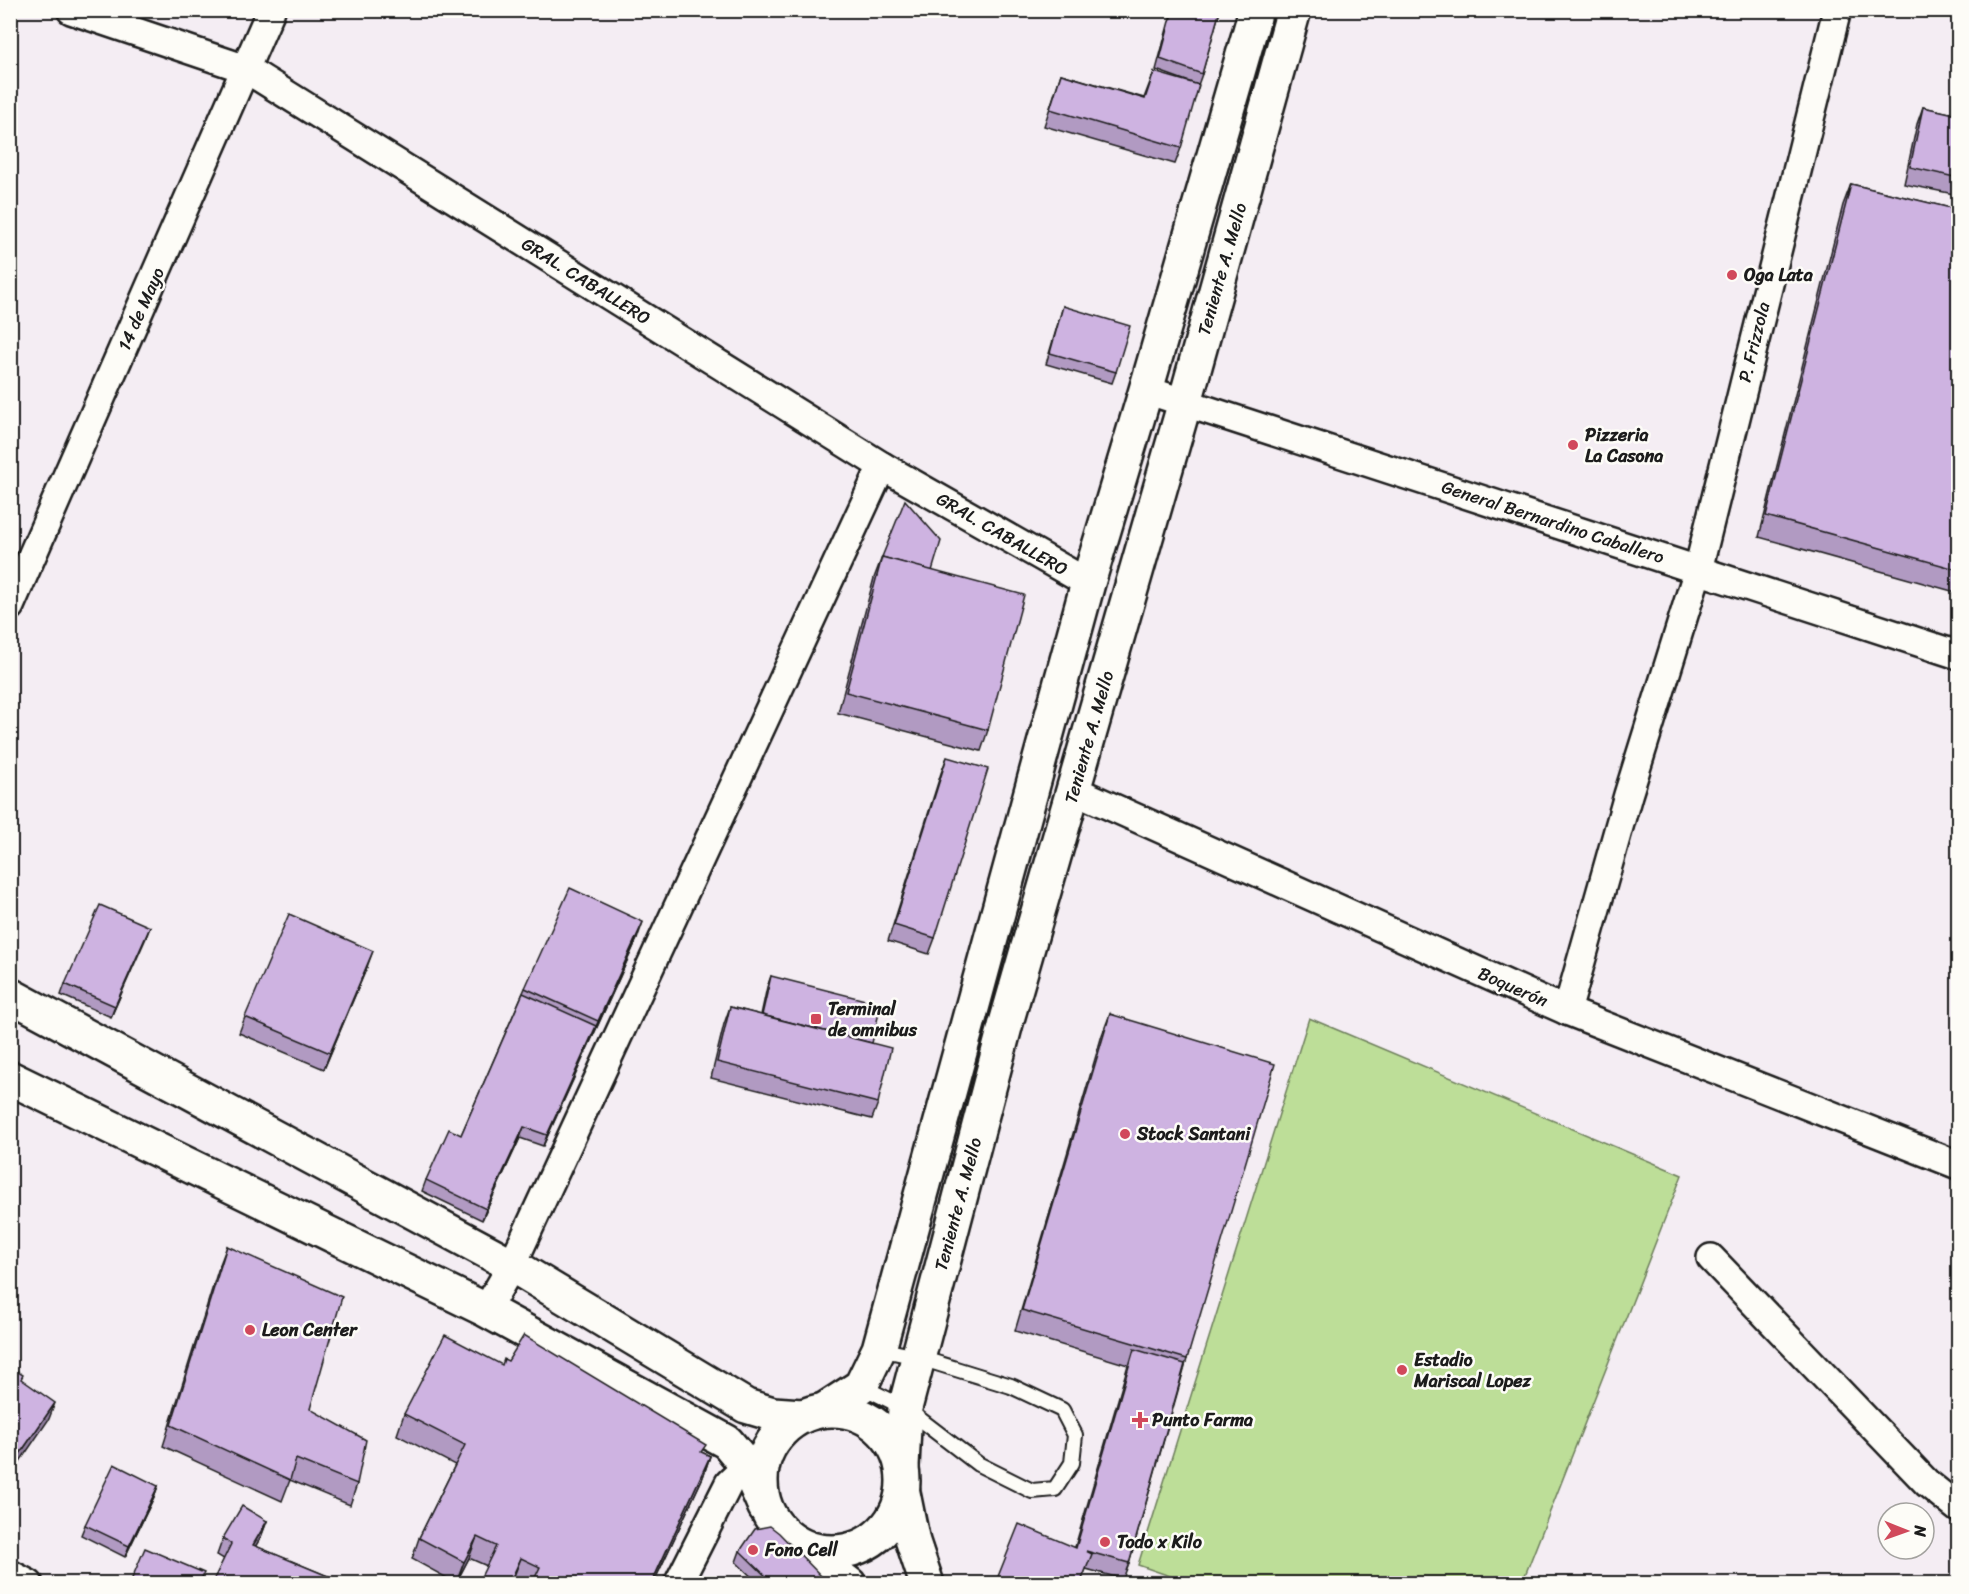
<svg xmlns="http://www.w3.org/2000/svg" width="1969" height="1594" font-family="Sriracha,sans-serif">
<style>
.green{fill:#bdde98;stroke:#6c7d5a;stroke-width:1.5}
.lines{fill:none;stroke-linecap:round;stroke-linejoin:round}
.service-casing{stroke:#1c1c1c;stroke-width:18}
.minor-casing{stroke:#1c1c1c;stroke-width:32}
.tertiary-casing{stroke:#1c1c1c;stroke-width:38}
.service{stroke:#fdfcf7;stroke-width:14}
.minor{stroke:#fdfcf7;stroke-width:27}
.tertiary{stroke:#fdfcf7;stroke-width:33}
.wall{fill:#b19ac2;stroke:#1c1c1c;stroke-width:1.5}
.shaded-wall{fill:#907d9e;stroke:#1c1c1c;stroke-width:1.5}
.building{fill:#ceb3e1;stroke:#1c1c1c;stroke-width:1.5}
.poi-dot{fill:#d1495b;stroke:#fdfcf7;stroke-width:2}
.labels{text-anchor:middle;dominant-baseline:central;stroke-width:5;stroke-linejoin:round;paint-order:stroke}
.street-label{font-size:18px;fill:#1c1c1c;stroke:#fdfcf7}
.poi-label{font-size:18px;font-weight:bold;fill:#1c1c1c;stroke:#fdfcf7;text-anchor:start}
</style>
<rect width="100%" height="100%" fill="#f4edf3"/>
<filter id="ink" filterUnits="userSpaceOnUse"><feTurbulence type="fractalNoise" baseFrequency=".0167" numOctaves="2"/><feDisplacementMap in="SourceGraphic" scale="12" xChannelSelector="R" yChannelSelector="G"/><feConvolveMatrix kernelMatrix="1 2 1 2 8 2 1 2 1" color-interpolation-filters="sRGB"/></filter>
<g filter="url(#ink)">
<path class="green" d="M 1309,1018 L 1682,1175 L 1522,1583 L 1190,1583 L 1138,1565 Z"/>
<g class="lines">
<defs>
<path id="service" d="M 861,1386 L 905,1408 L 978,1464 L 1032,1491 L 1055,1489 L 1072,1463 L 1075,1435 L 1062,1410 L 1011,1386 L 917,1357 L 879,1349"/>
<g id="minor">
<path d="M 71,10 L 246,69 L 882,466 L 1088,583"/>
<path d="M 1146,390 L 1958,655"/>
<path d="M 10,606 L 271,10"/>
<path d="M 1074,790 L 1567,1011 L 1958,1165"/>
<path d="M 1567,1011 L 1628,795 L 1698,570 L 1837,10"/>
<path d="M 1711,1258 L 1927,1483 L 1958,1508"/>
<path d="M 486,1310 L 512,1265 L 882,466"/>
<path d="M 10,1574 L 29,1584"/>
<path d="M 678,1584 L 729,1483 L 747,1466 L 766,1454"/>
</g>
<g id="tertiary">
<path d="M 10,995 L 512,1265 L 746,1406 L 773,1414 L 802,1416"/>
<path d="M 10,1078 L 486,1310 L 727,1442 L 747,1466 L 765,1507"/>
<circle cx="832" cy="1481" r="71"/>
<path d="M 824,1410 L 861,1386 L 879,1349 L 1088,583 L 1146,390 L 1256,10"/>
<path d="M 902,1466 L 905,1408 L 1006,1023 L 1185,402 L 1294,10"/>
<path d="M 903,1493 L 913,1542 L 927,1584"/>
<path d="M 801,1547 L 849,1584"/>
</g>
</defs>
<use href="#service" class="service-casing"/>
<use href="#minor" class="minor-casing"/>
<use href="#tertiary" class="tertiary-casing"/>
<use href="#service" class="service"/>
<use href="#minor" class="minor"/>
<use href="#tertiary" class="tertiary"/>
</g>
<g class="wall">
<path d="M 1172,10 L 1220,10 L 1202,74 L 1198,85 L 1156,70 Z"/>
<path d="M 1154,72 L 1181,148 L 1175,164 L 1044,126 L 1061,74 L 1144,98 Z"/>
<path d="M 1923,107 L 1959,115 L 1959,195 L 1904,184 L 1917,124 Z"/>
<path d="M 1851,184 L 1959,210 L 1959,593 L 1759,537 L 1843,205 Z"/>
<path d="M 1063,306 L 1116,372 L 1112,383 L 1046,364 Z"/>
<path d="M 882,557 L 932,571 L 988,730 L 981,751 L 838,713 L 874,578 Z"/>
<path d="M 947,757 L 935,938 L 929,954 L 888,941 L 941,773 Z"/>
<path d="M 150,927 L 111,1017 L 61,995 L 65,984 Z"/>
<path d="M 637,939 L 543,1146 L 520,1138 L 482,1220 L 422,1191 L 426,1180 L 461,1135 L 525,988 Z"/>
<path d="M 367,967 L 324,1069 L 239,1033 L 245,1017 Z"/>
<path d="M 771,976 L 871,1043 L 878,1103 L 872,1119 L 711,1078 L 724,1024 L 730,1007 L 761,1015 L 767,987 Z"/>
<path d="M 1110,1014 L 1187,1359 L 1129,1563 L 1123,1579 L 1086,1569 L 1080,1584 L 995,1584 L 1075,1547 L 1128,1365 L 1015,1331 L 1102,1035 Z"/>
<path d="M 227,1246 L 310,1409 L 357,1484 L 350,1505 L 290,1480 L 282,1501 L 163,1446 L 219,1267 Z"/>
<path d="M 502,1365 L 710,1456 L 703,1477 L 653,1584 L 524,1584 L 514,1579 L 511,1584 L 479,1584 L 487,1566 L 469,1558 L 456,1583 L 412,1559 L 419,1538 L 455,1465 L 397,1435 L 404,1414 Z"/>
<path d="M 158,1486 L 154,1497 L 125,1557 L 81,1535 L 85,1525 Z"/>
<path d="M 267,1521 L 261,1537 L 255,1546 L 347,1584 L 212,1584 L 224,1559 L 217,1555 L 223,1538 Z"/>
<path d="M 740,1551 L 822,1577 L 819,1584 L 759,1584 L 736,1562 Z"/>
</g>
<g class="shaded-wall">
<path d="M 643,922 L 637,939 L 543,1146 L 547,1135 Z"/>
<path d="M 150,927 L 146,938 L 111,1017 L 115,1006 Z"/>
<path d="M 373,951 L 367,967 L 324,1069 L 330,1053 Z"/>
<path d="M 524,1127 L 520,1138 L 482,1220 L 486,1209 Z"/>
<path d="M 55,1403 L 49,1419 L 10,1476 L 10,1468 Z"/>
<path d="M 710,1456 L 703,1477 L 653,1584 L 651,1584 Z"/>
<path d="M 158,1486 L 154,1497 L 125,1557 L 129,1546 Z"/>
<path d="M 267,1521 L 261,1537 L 247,1561 L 253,1545 Z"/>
<path d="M 477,1537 L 469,1558 L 456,1583 L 464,1562 Z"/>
<path d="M 521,1558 L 511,1584 L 509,1584 Z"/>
</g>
<g class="building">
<path d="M 1173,10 L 1220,10 L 1202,74 L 1160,59 Z"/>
<path d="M 1154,72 L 1199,85 L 1181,148 L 1050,109 L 1061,74 L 1145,99 Z"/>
<path d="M 1923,107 L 1959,115 L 1959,178 L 1910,167 Z"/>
<path d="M 1851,184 L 1959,210 L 1959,570 L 1766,516 Z"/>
<path d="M 1063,306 L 1130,326 L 1116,372 L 1050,353 Z"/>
<path d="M 905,500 L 941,541 L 932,571 L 882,557 Z"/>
<path d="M 882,557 L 1024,595 L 988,730 L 846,692 Z"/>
<path d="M 947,757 L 988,769 L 935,938 L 894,925 Z"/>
<path d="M 570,888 L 643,922 L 598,1021 L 525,988 Z"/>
<path d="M 100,905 L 150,927 L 115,1006 L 65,984 Z"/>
<path d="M 289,914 L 373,951 L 330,1053 L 245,1017 Z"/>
<path d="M 771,976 L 881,1004 L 872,1043 L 762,1015 Z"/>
<path d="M 523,993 L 596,1026 L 547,1135 L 524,1127 L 486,1209 L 426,1180 L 449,1129 L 461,1135 Z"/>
<path d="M 730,1007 L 891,1048 L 878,1103 L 717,1062 Z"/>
<path d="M 1110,1014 L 1275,1064 L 1187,1359 L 1022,1310 Z"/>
<path d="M 227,1246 L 342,1297 L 310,1409 L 366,1440 L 357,1484 L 296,1459 L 290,1480 L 171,1425 Z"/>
<path d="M 445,1335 L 502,1365 L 504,1359 L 508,1361 L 524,1335 L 706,1445 L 701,1452 L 710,1456 L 651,1584 L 532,1584 L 540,1567 L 521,1558 L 509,1584 L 494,1584 L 481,1577 L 496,1546 L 477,1537 L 464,1562 L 419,1538 L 465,1445 L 404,1414 Z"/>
<path d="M 1134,1349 L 1185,1364 L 1129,1563 L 1086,1551 L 1092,1554 L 1080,1584 L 995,1584 L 1019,1524 L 1076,1548 Z"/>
<path d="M 10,1367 L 23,1375 L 21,1379 L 55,1403 L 10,1468 Z"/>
<path d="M 114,1464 L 158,1486 L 129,1546 L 85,1525 Z"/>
<path d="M 242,1506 L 267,1521 L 253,1545 L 347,1584 L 219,1584 L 213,1581 L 231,1544 L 223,1538 Z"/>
<path d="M 770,1526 L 779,1533 L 822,1577 L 815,1584 L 774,1584 L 740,1551 L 755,1529 Z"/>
<path d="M 145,1548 L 204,1573 L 199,1584 L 130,1583 Z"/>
</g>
</g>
<g class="poi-dot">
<circle cx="1732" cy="275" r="6"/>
<circle cx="1573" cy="445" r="6"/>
<rect x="810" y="1013" width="12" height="12" rx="3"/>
<circle cx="1125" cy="1134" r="6"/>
<circle cx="250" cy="1330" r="6"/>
<circle cx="1402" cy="1370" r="6"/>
<path d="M1137 1411h6v6h6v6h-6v6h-6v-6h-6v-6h6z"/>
<circle cx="1105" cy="1542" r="6"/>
<circle cx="753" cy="1550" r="6"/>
</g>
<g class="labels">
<g class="street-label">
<text transform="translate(1222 269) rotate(-74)">Teniente A. Mello</text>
<text transform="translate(586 281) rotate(32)">GRAL. CABALLERO</text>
<text transform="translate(141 309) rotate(-66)">14 de Mayo</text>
<text transform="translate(1754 342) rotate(-76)">P. Frizzola</text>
<text transform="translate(1553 522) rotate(18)">General Bernardino Caballero</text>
<text transform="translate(1002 534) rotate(30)">GRAL. CABALLERO</text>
<text transform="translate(1089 737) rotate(-74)">Teniente A. Mello</text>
<text transform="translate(1513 987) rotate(24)">Boquerón</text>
<text transform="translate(958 1204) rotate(-75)">Teniente A. Mello</text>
</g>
<g class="poi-label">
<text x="1744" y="275">Oga Lata</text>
<text x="1585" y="435">Pizzeria<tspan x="1585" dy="21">La Casona</tspan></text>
<text x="828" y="1009">Terminal<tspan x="828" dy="21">de omnibus</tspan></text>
<text x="1137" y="1134">Stock Santani</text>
<text x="262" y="1330">Leon Center</text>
<text x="1414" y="1360">Estadio<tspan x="1414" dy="21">Mariscal Lopez</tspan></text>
<text x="1152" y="1420">Punto Farma</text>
<text x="1117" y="1542">Todo x Kilo</text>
<text x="765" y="1550">Fono Cell</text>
</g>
</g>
<rect width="1969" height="1594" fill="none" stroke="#fdfcf7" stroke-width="36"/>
<rect x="18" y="18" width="1933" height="1558" fill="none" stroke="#1c1c1c" stroke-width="2" filter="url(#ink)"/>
<g transform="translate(1906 1531) rotate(91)"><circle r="28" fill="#fdfcf7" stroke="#a3a29f" stroke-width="1.5"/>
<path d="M0-4.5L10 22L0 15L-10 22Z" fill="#d1495b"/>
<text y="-9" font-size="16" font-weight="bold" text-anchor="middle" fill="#1c1c1c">N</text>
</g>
</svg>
